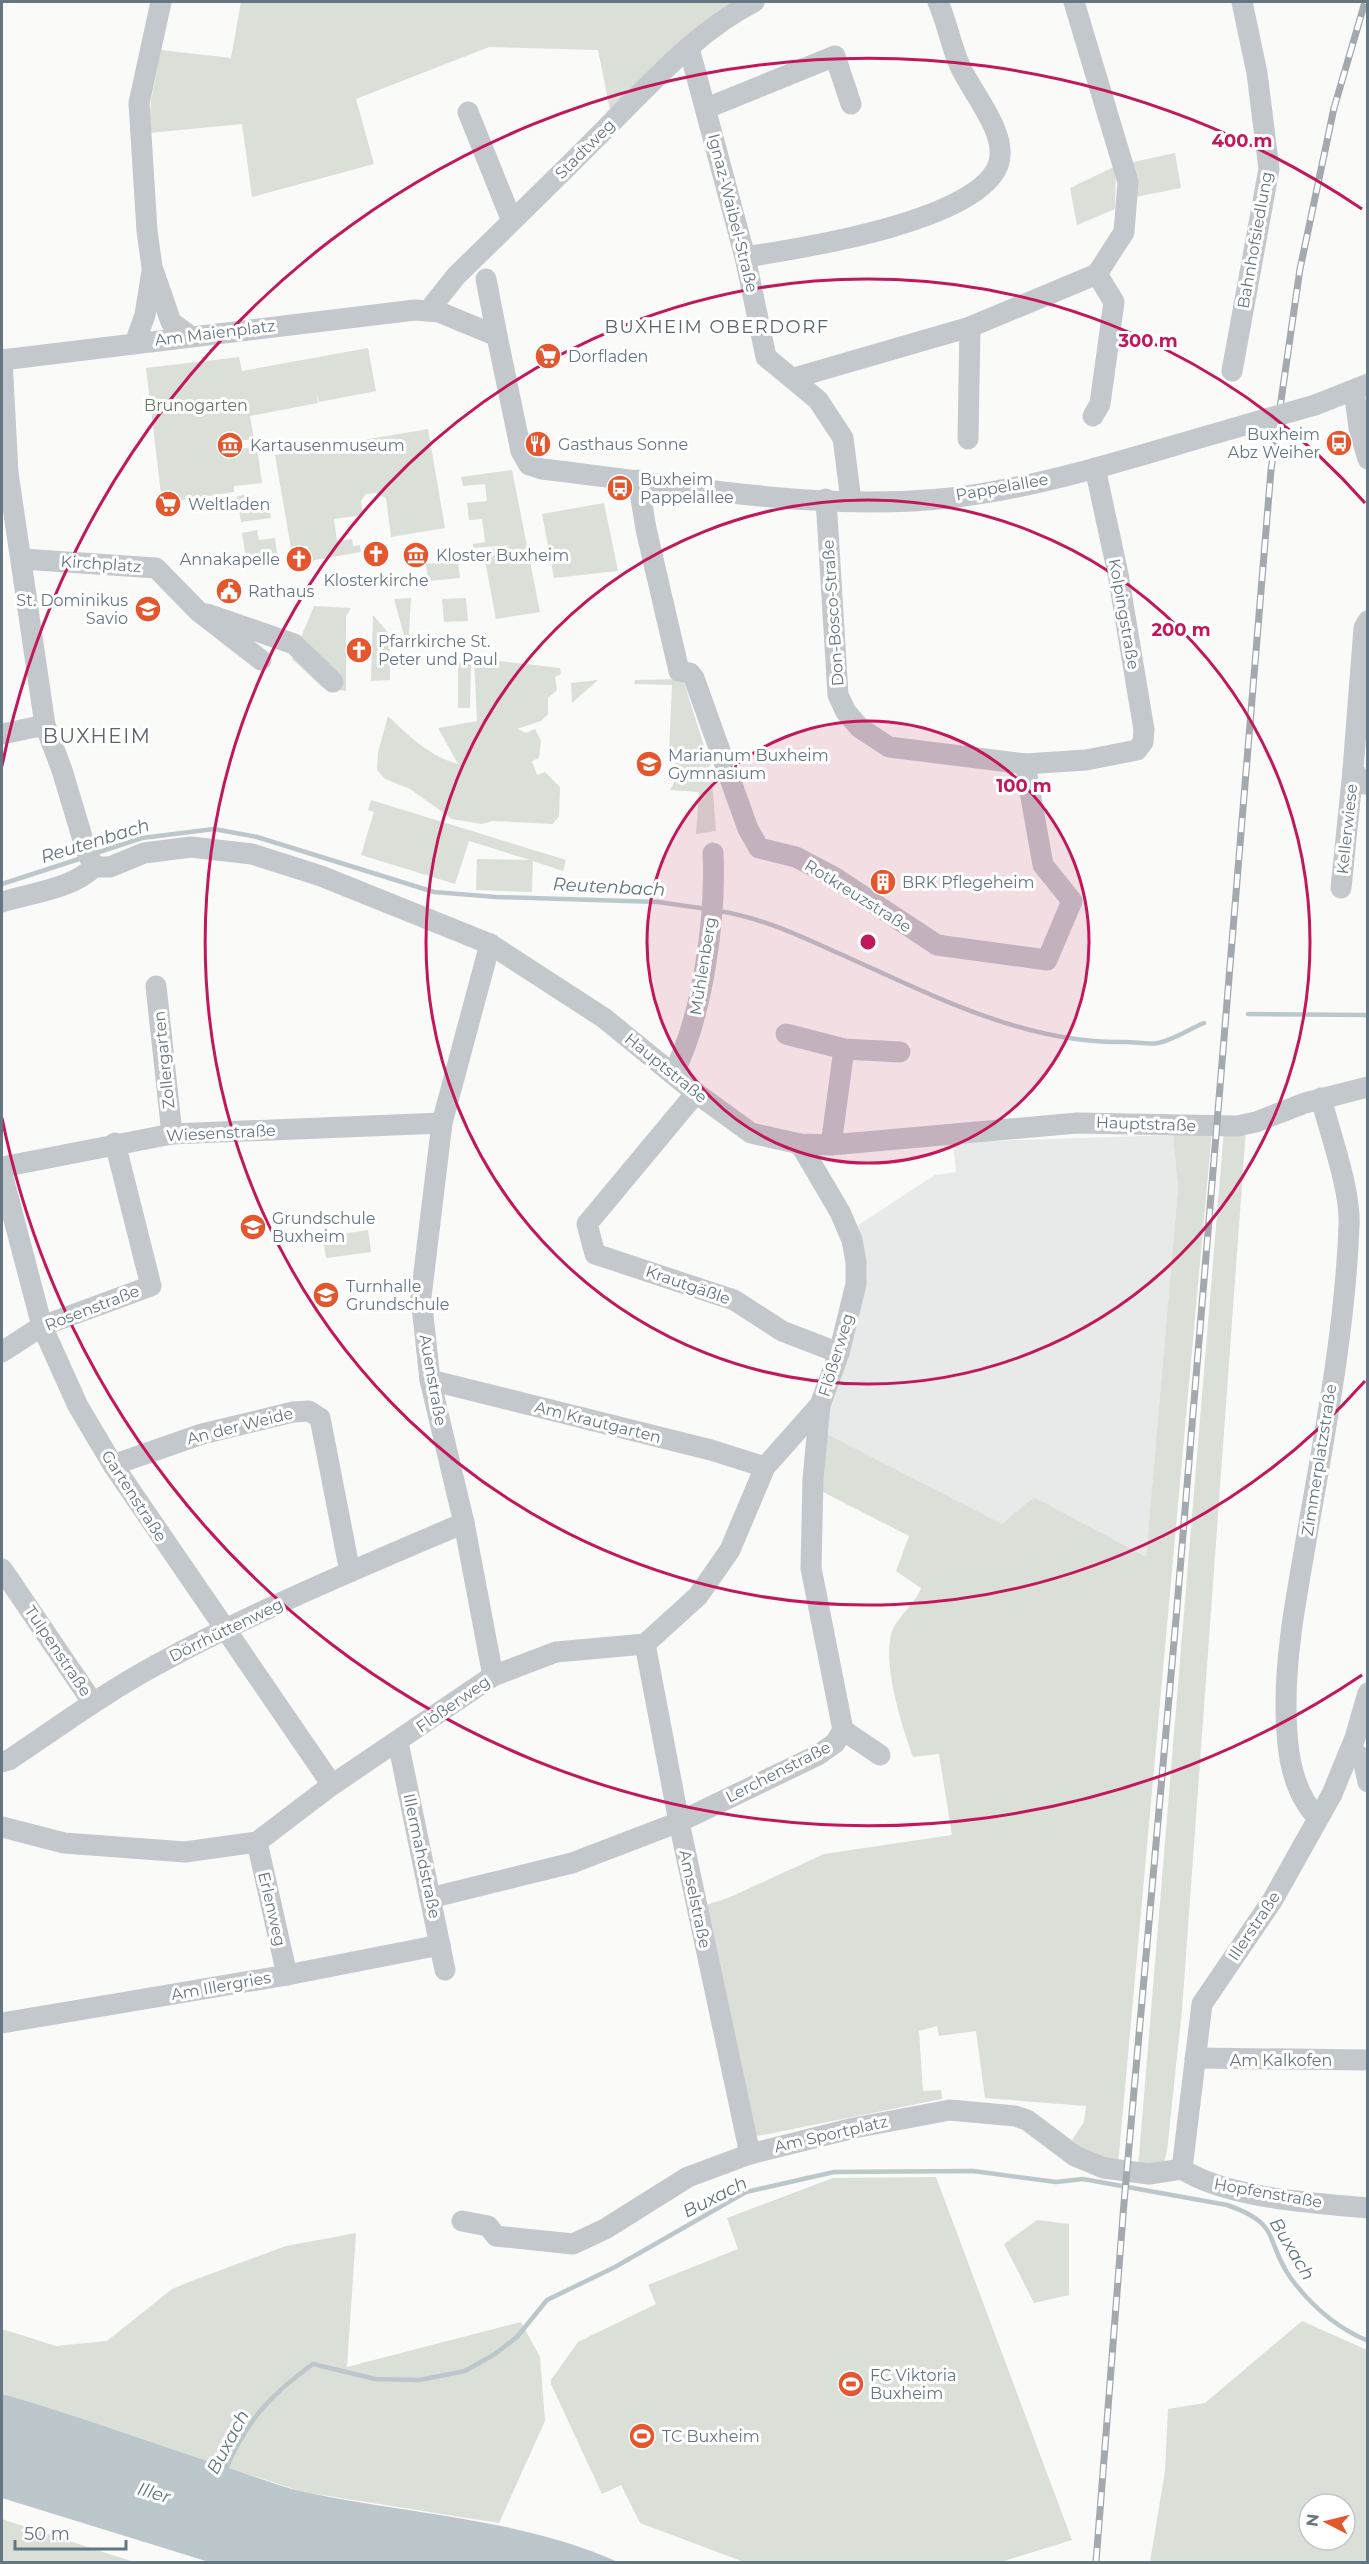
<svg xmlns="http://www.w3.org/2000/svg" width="1369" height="2564" font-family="Montserrat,sans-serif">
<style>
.built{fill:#e8e9e9}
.green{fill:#dadfd7;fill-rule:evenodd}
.water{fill:#bbc7cb}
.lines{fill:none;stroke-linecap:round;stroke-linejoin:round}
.stream{stroke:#bbc7cb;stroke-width:4.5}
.minor{stroke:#c3c8cc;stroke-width:21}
.rail-casing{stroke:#a2aab0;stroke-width:7}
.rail{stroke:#fff;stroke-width:4.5;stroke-dasharray:14;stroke-linecap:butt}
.minor-bridge{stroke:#c3c8cc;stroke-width:21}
.ring{fill:none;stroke:#c2185b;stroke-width:3}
.labels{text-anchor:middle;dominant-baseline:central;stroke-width:6;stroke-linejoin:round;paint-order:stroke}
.street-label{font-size:16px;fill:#657683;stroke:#fff}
.poi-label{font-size:16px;fill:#657683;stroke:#fff;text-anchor:start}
.park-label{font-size:16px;fill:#687a64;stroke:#fff}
.neighbourhood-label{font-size:18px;letter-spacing:1.5px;fill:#57646e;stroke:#fff}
.water-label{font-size:18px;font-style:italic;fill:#60757c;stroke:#fff}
.quarter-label{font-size:20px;letter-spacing:1.5px;fill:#57646e;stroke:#fff}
.centre{fill:#c2185b;stroke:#fff;stroke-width:3}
.ring-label{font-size:18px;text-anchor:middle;font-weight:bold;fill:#c2185b;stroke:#fff;stroke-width:6;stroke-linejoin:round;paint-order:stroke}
</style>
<rect width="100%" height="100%" fill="#fafaf8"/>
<path class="built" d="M 1173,1135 L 1178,1188 L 1146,1558 L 1034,1497 L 1003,1525 L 825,1433 L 863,1252 L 858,1225 L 935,1175 L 956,1172 L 953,1142 Z"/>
<g class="green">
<path d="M 241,2 L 735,2 L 610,110 L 598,50 L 489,47 L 356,99 L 374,164 L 252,197 L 242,124 L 149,133 L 151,100 L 161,50 L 231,58 Z"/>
<path d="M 1175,153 L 1181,188 L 1135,197 L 1129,163 Z"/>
<path d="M 1116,166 L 1115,209 L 1077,225 L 1070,188 Z"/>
<path d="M 368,348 L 376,391 L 319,402 L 316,390 L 318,403 L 250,416 L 254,439 L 237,441 L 236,437 L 223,439 L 225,455 L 237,454 L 237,449 L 257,447 L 262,483 L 234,486 L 234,492 L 175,501 L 173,492 L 161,494 L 146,368 L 239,357 L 242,371 Z"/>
<path d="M 428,429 L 445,528 L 391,537 L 386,498 L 376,493 L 366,494 L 361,501 L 363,515 L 334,519 L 337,541 L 352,539 L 353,546 L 360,545 L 361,552 L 310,561 L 308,546 L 291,548 L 275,455 Z"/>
<path d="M 512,470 L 540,612 L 496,619 L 483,550 L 514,545 L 473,548 L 473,544 L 485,542 L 482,519 L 469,520 L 467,503 L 487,501 L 485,484 L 463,486 L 461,477 Z"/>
<path d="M 250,494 L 252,507 L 269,504 L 271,518 L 241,522 L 237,496 Z"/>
<path d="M 604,503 L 618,571 L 554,578 L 542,514 Z"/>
<path d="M 257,530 L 259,540 L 275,538 L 277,553 L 246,558 L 242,533 Z"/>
<path d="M 458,561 L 460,578 L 428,581 L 426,564 Z"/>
<path d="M 411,598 L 408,650 L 394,599 Z"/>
<path d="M 466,598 L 468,621 L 444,622 L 442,599 Z"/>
<path d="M 314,606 L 351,608 L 346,616 L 346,691 L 322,687 L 292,659 Z"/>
<path d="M 373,615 L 390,635 L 390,680 L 371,681 Z"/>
<path d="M 474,658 L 560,668 L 561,674 L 555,677 L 557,690 L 548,698 L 548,714 L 541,721 L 517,729 L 526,733 L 535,729 L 541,741 L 539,758 L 532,761 L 537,775 L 545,772 L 560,787 L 559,816 L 553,824 L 493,821 L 481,824 L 452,819 L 410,789 L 385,779 L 377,770 L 378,752 L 388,716 C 409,736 429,756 458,764 L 438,728 L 477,721 Z"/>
<path d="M 458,662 L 471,665 L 470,708 L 458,708 Z"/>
<path d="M 683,679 L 711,768 L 716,831 L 696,834 L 699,792 L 670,790 C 678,778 680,764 669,753 L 672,685 L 634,684 L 635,680 Z"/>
<path d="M 598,680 L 572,703 L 571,683 Z"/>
<path d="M 371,800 L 566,860 L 563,871 L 533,861 L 532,892 L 476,890 L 477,859 L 530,860 L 469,841 L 455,884 L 361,855 L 374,812 L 368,810 Z"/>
<path d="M 1246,1129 L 1182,2010 L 1167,2151 L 1162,2168 L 1138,2168 L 1224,1130 Z"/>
<path d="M 1212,1130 L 1118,2165 L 1088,2154 L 1072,2140 L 1084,2122 L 1086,2106 L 985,2098 L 976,2031 L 939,2036 L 937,2026 L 919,2031 L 923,2091 L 941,2090 L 942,2099 L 758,2136 L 754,2132 L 703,1906 L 728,1898 L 824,1854 L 952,1835 L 939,1754 L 913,1757 C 902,1726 883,1667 891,1635 C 895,1618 915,1605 921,1588 L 896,1571 L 909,1536 L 819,1490 L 825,1433 L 1002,1524 L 1034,1497 L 1146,1557 L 1178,1188 L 1173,1135 Z"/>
<path d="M 368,1230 L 371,1252 L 326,1258 L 323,1237 Z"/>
<path d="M 936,2177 L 1072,2540 L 1001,2562 L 744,2562 L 640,2523 L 621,2485 L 602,2494 L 551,2384 L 551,2380 L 578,2342 L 656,2304 L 648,2285 L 738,2249 L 727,2218 L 833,2178 Z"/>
<path d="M 1037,2220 L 1069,2224 L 1069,2295 L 1034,2303 L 1004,2244 Z"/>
<path d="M 356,2233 L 347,2367 L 521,2322 L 540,2357 L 545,2421 L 499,2523 L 303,2492 L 2,2394 L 2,2329 L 56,2346 L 107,2341 L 172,2289 L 194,2280 L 286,2246 Z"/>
<path d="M 1302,2321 L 1367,2350 L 1367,2562 L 1150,2562 L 1165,2471 L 1168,2409 L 1205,2403 ZM 1309,2504 L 1345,2504 L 1345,2540 L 1309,2540 Z"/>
<path d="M 2,2519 L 134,2562 L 2,2562 Z"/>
</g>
<path class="water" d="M 2,2394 C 77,2415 151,2443 226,2467 C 252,2475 277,2486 304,2492 C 407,2514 520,2518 618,2562 L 209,2562 L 2,2498 Z"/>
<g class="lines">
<g class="stream">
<path d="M 93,854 L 142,838 L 214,829 L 257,837 L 434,892 L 496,897 L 658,902 L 707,909"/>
<path d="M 2,884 L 82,858"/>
<path d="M 718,911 C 760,917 800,936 838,953 C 928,993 1025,1045 1126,1042 C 1136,1042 1148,1045 1158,1043 C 1173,1040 1189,1029 1204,1023"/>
<path d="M 1248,1014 L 1368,1015"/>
<path d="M 225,2471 C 247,2420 269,2396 313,2364 L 375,2379 L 419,2380 L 465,2371 L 495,2354 L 517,2337 L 547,2300 L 615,2267 L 746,2192 L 834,2172 L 973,2171 L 1056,2182 L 1083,2179 L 1227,2205 C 1282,2224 1264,2239 1290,2277 C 1311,2306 1335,2327 1368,2341"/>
</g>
<g class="minor">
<path d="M 161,2 L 139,103 L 147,231 L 152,267 L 171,322 L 190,336"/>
<path d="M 689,48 L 745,257 L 766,357 L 818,400 L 843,438 L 851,501"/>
<path d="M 707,108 L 835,56 L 851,104"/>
<path d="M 468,112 L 512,221"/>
<path d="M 745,257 C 797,249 984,221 999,162 C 1007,132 972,93 960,66 C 951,46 947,22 938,2"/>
<path d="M 486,279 L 497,336"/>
<path d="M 429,310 L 456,276 C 508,225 561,174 612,122 C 655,79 699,30 754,2"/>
<path d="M 135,343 L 145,315 L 152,271"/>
<path d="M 2,359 L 8,473 L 45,725 L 62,770 L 86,850 L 94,867"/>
<path d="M 2,360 L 415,310 L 439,312 L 497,336 L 521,451 L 529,465 L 542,469 C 685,485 842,518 985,493 C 1069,479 1150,452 1231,429"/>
<path d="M 1232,371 L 1269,169 L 1257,73 L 1242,2"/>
<path d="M 794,378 L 970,327 L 1097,274 L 1124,232 L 1128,182 L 1074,2"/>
<path d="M 1354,390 L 1359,428 L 1368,459"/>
<path d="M 1315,405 L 1368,384"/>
<path d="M 1093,416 L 1100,404 L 1114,302 L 1097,274"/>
<path d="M 968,439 L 970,327"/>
<path d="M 638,480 L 646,529 L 679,671 L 690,673 L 694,678 L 748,829 L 759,848 L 796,857 L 834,877 L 937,945 L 1047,960 L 1072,901 L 1043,865 L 1025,764"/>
<path d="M 826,499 L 838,695 L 846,712 L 860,728 L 889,747 L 1025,764 L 1086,760 L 1137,750 L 1143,742 L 1144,730 L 1118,574 L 1095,468"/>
<path d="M 22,559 L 156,568 L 198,611 L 261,660"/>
<path d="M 207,614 L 294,644 L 333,682"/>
<path d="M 1368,621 L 1364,628 L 1353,770 L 1364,784 L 1368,783"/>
<path d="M 2,734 L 45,725"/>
<path d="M 1341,888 L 1353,770"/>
<path d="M 2,902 C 31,893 72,889 94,867 L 110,867 L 144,853 L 191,847 L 252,854 L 321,876 L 490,944 L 604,1018 L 696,1093 L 751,1133 L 800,1144 L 831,1145 L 1077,1123 L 1237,1126 L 1256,1122 L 1305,1103 L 1368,1087"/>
<path d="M 490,944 L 442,1123 L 421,1297 L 430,1380 L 464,1523 L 493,1676"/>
<path d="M 156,986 L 172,1134"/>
<path d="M 786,1034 L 844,1049 L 900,1052"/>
<path d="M 673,1074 C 703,1016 716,918 713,853"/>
<path d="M 696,1093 L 587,1224 L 595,1254 L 734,1300 L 782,1331 L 839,1353"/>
<path d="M 831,1145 L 844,1049"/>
<path d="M 2,1167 L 172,1134 L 442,1123"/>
<path d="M 2,1174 L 42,1326 L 78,1406 L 113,1465 L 332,1785"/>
<path d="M 2,1352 L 42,1326 L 151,1286 L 115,1143"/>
<path d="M 430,1380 L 711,1450 L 765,1467"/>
<path d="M 113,1465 L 202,1434 L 293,1412 L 309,1411 L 320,1418 L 350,1572"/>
<path d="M 2,1569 L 93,1703"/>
<path d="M 645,1644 L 679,1822 L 750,2154"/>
<path d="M 843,1730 L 880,1755"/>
<path d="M 398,1742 L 445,1970"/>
<path d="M 1351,1750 L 1363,1759 L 1368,1782"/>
<path d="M 2,1762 L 9,1760 C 58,1727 106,1692 158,1664 C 257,1610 361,1567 464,1523"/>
<path d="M 1318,1818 C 1289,1789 1286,1742 1286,1703 C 1286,1649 1297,1594 1306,1541 C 1324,1437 1345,1332 1349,1226 C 1351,1190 1330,1134 1321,1098"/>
<path d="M 2,1827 L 64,1843 L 185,1852 L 257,1842 L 332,1785 L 493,1676 L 556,1652 L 645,1644 L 698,1596 L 730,1550 L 765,1467 L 820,1405 L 839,1353 L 856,1284 L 856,1262 L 852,1240 L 840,1212 L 800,1144"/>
<path d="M 257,1842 L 287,1975"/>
<path d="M 430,1898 L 572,1863 L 679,1822 L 818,1755 L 835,1743 L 843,1730 L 811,1568 L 813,1479 L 820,1405"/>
<path d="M 2,2023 L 287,1975 L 440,1945"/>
<path d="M 1195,2058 L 1368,2060"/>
<path d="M 1182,2169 L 1202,2004 L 1272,1901 L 1332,1794 L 1355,1738 L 1368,1693"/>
<path d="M 462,2221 L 488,2226 L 496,2236 L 573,2244 L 605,2229 L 688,2177 L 750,2154 L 854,2128 L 950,2110 L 1015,2116 L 1027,2120 L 1075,2156 L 1104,2168 L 1149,2174 L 1182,2169 C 1226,2198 1314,2203 1368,2208"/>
</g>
<defs>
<path id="rail" d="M 1096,2562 L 1124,2203 L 1176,1619 L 1271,470 L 1300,269 L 1334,108 L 1365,2"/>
</defs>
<use href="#rail" class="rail-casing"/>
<use href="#rail" class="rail"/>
<path class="minor-bridge" d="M 1231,429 L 1315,405"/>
</g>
<circle cx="868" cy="942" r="221" fill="#c2185b" fill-opacity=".12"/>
<g class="ring">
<circle cx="868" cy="942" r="221"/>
<circle cx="868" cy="942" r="442"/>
<path d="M1365 1381A663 663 0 1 1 1365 503"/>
<path d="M1362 1675A884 884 0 0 1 2 1118M2 766A884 884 0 0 1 1362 209"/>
</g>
<defs>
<symbol id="supermarket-disc" viewBox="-11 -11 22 22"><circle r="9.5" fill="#e4572e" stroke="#fff"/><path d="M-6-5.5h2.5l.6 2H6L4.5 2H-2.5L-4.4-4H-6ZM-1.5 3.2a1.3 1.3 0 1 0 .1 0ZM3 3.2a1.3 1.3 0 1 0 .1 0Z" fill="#fff"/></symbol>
<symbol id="bus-disc" viewBox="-11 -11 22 22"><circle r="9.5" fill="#e4572e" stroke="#fff"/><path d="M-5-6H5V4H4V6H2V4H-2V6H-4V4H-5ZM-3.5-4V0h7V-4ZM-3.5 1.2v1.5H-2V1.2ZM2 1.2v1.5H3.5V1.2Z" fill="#fff"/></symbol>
<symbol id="restaurant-disc" viewBox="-11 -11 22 22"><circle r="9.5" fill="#e4572e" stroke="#fff"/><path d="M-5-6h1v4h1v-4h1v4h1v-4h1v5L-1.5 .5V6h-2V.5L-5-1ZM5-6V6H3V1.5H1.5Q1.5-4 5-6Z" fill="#fff"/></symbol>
<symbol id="museum-disc" viewBox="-11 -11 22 22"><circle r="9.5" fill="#e4572e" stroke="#fff"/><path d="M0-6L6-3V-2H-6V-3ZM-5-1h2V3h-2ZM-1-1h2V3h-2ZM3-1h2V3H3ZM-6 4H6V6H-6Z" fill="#fff"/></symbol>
<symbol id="church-disc" viewBox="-11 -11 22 22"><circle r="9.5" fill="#e4572e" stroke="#fff"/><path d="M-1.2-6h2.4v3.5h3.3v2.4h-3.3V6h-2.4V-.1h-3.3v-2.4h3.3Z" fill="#fff"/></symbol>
<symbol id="civic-disc" viewBox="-11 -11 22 22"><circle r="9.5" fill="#e4572e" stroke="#fff"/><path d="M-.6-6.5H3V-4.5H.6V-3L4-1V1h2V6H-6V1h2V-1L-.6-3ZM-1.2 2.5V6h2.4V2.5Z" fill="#fff"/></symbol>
<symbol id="school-disc" viewBox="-11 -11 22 22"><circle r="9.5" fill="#e4572e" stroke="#fff"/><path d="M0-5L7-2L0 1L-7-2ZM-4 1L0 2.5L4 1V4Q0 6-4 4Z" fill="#fff"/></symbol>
<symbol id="building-disc" viewBox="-11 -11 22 22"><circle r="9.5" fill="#e4572e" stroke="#fff"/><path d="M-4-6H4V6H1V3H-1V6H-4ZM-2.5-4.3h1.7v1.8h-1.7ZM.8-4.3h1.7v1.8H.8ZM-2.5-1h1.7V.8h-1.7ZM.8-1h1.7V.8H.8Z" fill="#fff"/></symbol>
<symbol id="stadium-disc" viewBox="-11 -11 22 22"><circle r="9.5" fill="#e4572e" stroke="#fff"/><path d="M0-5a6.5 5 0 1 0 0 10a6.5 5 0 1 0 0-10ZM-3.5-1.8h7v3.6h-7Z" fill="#fff"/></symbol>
</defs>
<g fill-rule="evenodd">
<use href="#supermarket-disc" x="533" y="341" width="30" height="30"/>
<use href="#bus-disc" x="1324" y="428" width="30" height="30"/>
<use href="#restaurant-disc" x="523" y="429" width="30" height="30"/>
<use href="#museum-disc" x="215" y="430" width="30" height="30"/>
<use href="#bus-disc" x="605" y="473" width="30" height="30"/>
<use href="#supermarket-disc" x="153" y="489" width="30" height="30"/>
<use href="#church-disc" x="361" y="539" width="30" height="30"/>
<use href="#museum-disc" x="401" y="540" width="30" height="30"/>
<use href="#church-disc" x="284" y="544" width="30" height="30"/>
<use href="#civic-disc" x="214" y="576" width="30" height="30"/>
<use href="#school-disc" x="133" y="594" width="30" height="30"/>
<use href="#church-disc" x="344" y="635" width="30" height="30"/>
<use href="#school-disc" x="634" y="749" width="30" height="30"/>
<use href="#building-disc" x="868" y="867" width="30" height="30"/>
<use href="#school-disc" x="238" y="1212" width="30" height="30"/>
<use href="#school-disc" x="311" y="1280" width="30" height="30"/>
<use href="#stadium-disc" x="836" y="2369" width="30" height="30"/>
<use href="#stadium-disc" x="627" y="2421" width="30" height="30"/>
</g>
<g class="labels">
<g class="street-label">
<text transform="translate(585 149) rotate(-45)">Stadtweg</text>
<text transform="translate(733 213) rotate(76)">Ignaz-Waibel-Straße</text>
<text transform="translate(1255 240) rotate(-80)">Bahnhofsiedlung</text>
<text transform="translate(215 333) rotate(-7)">Am Maienplatz</text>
<text transform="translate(1002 487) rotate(-10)">Pappelallee</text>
<text transform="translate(101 564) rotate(4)">Kirchplatz</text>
<text transform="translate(833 613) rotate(-94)">Don-Bosco-Straße</text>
<text transform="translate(1124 614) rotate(80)">Kolpingstraße</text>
<text transform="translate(1347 829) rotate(-84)">Kellerwiese</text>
<text transform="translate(858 896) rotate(32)">Rotkreuzstraße</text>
<text transform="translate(703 966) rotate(-81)">Mühlenberg</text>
<text transform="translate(164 1060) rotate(-96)">Zollergarten</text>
<text transform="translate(666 1068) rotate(39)">Hauptstraße</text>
<text transform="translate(1146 1124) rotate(2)">Hauptstraße</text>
<text transform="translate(221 1133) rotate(-3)">Wiesenstraße</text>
<text transform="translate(688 1285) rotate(19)">Krautgäßle</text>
<text transform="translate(92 1308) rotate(-21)">Rosenstraße</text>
<text transform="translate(836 1355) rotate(-73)">Flößerweg</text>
<text transform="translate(433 1380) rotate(80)">Auenstraße</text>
<text transform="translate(598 1422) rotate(14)">Am Krautgarten</text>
<text transform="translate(240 1426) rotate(-14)">An der Weide</text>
<text transform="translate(1319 1460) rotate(-81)">Zimmerplatzstraße</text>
<text transform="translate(134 1496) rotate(57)">Gartenstraße</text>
<text transform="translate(226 1630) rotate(-26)">Dörrhüttenweg</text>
<text transform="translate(58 1651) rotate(56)">Tulpenstraße</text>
<text transform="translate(453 1704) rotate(-35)">Flößerweg</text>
<text transform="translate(778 1772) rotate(-27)">Lerchenstraße</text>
<text transform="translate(422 1856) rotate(78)">Illermahdstraße</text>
<text transform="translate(695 1899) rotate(78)">Amselstraße</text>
<text transform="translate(272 1909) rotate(77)">Erlenweg</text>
<text transform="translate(1254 1926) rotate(-56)">Illerstraße</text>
<text transform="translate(221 1986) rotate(-10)">Am Illergries</text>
<text x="1281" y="2060">Am Kalkofen</text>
<text transform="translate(831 2134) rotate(-13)">Am Sportplatz</text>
<text transform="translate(1268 2193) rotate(10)">Hopfenstraße</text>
</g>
<g class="poi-label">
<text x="568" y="356">Dorfladen</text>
<text x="1320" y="434" text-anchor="end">Buxheim<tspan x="1320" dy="18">Abz Weiher</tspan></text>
<text x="558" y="444">Gasthaus Sonne</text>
<text x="250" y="445">Kartausenmuseum</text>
<text x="640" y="479">Buxheim<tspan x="640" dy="18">Pappelallee</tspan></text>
<text x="188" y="504">Weltladen</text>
<text x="436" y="555">Kloster Buxheim</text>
<text x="280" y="559" text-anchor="end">Annakapelle</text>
<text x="376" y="580" text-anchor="middle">Klosterkirche</text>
<text x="248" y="591">Rathaus</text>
<text x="128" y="600" text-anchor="end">St. Dominikus<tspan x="128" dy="18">Savio</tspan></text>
<text x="378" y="641">Pfarrkirche St.<tspan x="378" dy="18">Peter und Paul</tspan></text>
<text x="668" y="755">Marianum Buxheim<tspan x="668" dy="18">Gymnasium</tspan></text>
<text x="902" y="882">BRK Pflegeheim</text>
<text x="272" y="1218">Grundschule<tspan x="272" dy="18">Buxheim</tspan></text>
<text x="346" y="1286">Turnhalle<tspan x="346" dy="18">Grundschule</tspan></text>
<text x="870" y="2375">FC Viktoria<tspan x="870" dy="18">Buxheim</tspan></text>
<text x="662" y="2436">TC Buxheim</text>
</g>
<g class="park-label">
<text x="196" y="405">Brunogarten</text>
</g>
<g class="neighbourhood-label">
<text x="717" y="327">BUXHEIM OBERDORF</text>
</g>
<g class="water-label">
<text transform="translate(95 841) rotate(-17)">Reutenbach</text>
<text transform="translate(609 887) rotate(3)">Reutenbach</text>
<text transform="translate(715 2197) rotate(-27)">Buxach</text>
<text transform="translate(1292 2249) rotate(59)">Buxach</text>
<text transform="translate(228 2442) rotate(-62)">Buxach</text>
<text transform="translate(154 2493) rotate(17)">Iller</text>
</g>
<g class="quarter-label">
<text x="97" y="736">BUXHEIM</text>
</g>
</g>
<circle cx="868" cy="942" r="9" class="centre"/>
<g class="ring-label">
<text x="1242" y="147">400 m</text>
<text x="1148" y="347">300 m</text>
<text x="1181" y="636">200 m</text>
<text x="1024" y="792">100 m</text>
</g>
<rect width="1369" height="2564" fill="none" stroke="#657683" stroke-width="6"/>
<g transform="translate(1327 2522) rotate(277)"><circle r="28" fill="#ffffff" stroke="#c1c8cd" stroke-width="1.5"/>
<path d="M0-4.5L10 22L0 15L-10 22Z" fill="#e4572e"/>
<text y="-9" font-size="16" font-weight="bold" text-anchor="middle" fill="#657683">N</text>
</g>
<path d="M15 2540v9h111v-9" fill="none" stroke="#657683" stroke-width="3"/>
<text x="24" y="2540" font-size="18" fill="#657683" stroke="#ffffff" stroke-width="4.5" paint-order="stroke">50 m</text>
</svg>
